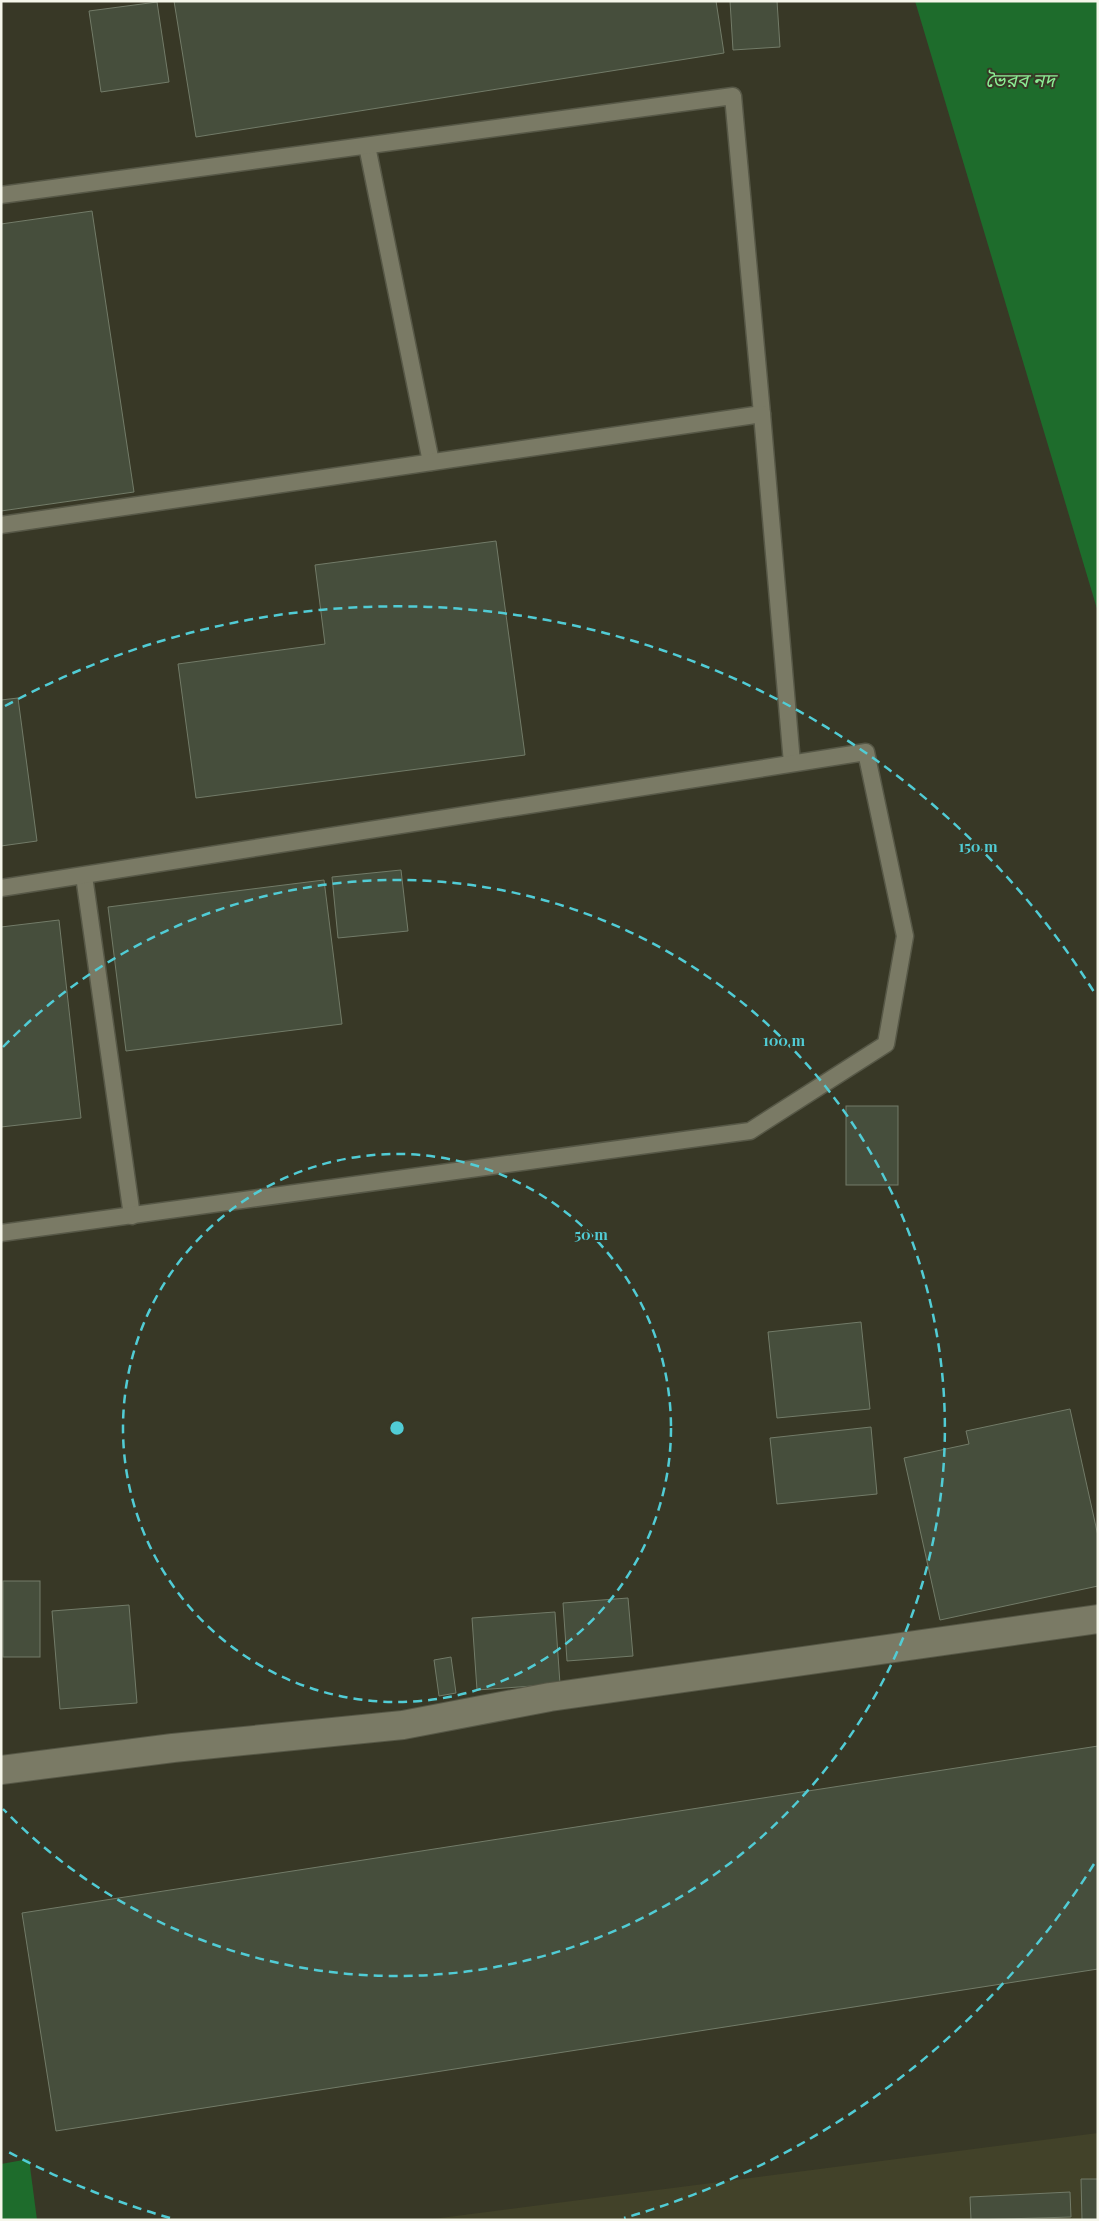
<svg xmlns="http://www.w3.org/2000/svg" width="1099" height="2221" font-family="'Playfair Display','Noto Sans Bengali',serif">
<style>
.built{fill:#424229}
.water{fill:#1e6c2c}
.building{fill:#464e3c;stroke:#727b68}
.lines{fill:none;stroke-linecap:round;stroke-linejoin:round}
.lane-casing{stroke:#575847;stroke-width:19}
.street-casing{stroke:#575847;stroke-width:30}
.lane{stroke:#7a7a65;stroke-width:16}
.street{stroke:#7a7a65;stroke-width:28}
.ring{fill:none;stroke:#51ccd5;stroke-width:2.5;stroke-dasharray:9 6}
.labels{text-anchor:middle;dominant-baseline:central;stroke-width:4;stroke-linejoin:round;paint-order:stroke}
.water-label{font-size:19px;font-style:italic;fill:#8cee95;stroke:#383826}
.centre{fill:#51ccd5;stroke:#383826;stroke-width:2.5}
.ring-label{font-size:15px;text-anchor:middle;font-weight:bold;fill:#51ccd5;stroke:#383826;stroke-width:4;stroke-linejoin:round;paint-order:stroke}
</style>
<rect width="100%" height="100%" fill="#383826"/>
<path class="built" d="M 1098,2133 L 1098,2220 L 425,2220 Z"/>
<g class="water">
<path d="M 915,1 L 1098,1 L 1098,612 Z"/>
<path d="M 29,2159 L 37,2220 L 1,2220 L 1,2164 Z"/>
</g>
<g class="building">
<path d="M 174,1 L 716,1 L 724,53 L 196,137 Z"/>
<path d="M 730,1 L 777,1 L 780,47 L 733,50 Z"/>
<path d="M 157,2 L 169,82 L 101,92 L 89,11 Z"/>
<path d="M 92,211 L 134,492 L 1,511 L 1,224 Z"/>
<path d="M 496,541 L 525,755 L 196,798 L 178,664 L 325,644 L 315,565 Z"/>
<path d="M 18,698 L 37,841 L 1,846 L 1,700 Z"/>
<path d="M 401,870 L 408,931 L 338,938 L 332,877 Z"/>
<path d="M 324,880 L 342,1024 L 126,1051 L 108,907 Z"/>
<path d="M 59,920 L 81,1118 L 1,1127 L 1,927 Z"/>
<rect x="846" y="1106" width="52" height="79"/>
<path d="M 861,1322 L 870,1409 L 777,1418 L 768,1332 Z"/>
<path d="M 1070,1409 L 1098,1536 L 1098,1586 L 940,1620 L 904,1458 L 969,1444 L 966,1431 Z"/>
<path d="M 871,1427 L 877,1494 L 777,1504 L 770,1438 Z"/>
<rect x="3" y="1581" width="37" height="76"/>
<path d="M 628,1598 L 633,1656 L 567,1661 L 563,1603 Z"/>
<path d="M 129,1605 L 137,1703 L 60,1709 L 52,1611 Z"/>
<path d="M 555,1612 L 560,1684 L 477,1690 L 472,1618 Z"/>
<path d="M 451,1657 L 456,1693 L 439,1696 L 434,1660 Z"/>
<path d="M 1098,1746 L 1098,1969 L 56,2131 L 22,1913 Z"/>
<path d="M 1081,2179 L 1098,2179 L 1098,2220 L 1082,2220 Z"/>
<path d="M 1070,2192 L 1071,2217 L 971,2220 L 970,2197 Z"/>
</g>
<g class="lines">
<defs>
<g id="lane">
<path d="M 367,146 L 431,462"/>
<path d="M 1,195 L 733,96 L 762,414"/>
<path d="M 1,525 L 762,414 L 792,763"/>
<path d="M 84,876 L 132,1216"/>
<path d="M 1,888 L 866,752 L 905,936 L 886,1044 L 750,1131 L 1,1233"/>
</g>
<path id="street" d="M 1,1770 L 173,1748 L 403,1725 L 550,1697 L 1098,1619"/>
</defs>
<use href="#lane" class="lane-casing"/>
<use href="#street" class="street-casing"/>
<use href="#lane" class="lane"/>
<use href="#street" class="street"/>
</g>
<g class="ring">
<circle cx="397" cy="1428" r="274"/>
<path d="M3 1047A548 548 0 1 1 3 1809"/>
<path d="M1094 1864A822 822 0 0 1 624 2218M170 2218A822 822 0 0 1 5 2150M5 706A822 822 0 0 1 1094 992"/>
</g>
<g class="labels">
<g class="water-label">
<text x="1020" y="79">ভৈরব নদ</text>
</g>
</g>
<circle cx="397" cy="1428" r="8" class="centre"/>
<g class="ring-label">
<text x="978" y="852">150 m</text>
<text x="784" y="1046">100 m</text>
<text x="591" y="1240">50 m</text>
</g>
<rect width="1099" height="2221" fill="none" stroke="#f5f6ea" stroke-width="5"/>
</svg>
